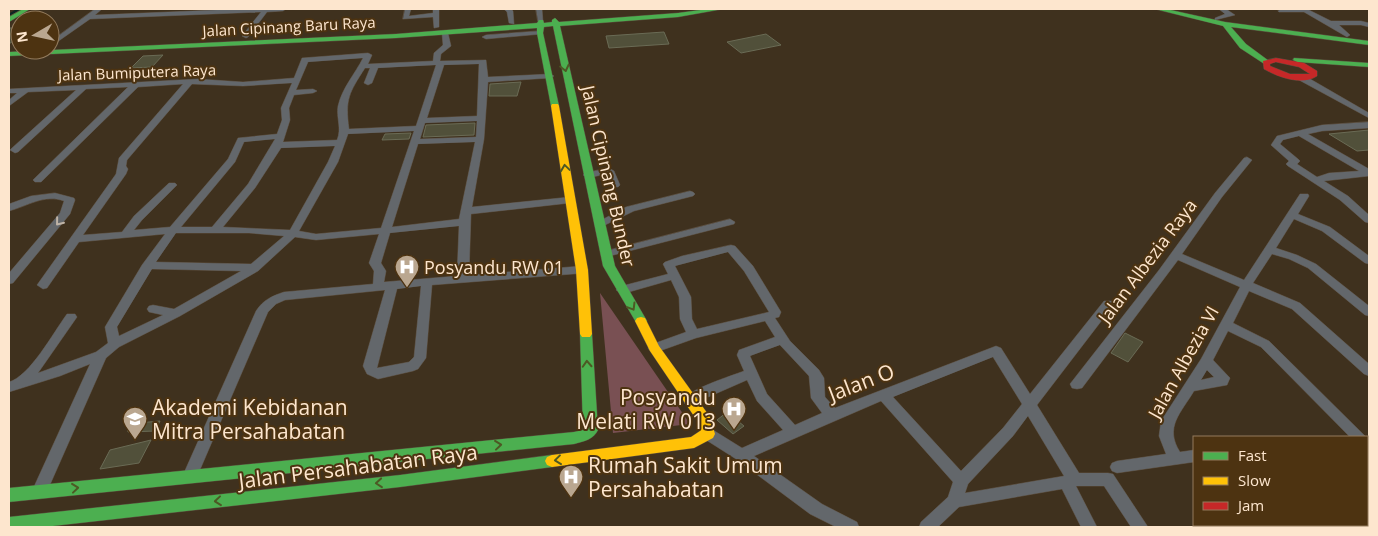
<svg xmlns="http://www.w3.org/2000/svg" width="1378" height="536" font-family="'Open Sans',sans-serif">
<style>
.green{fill:#795053}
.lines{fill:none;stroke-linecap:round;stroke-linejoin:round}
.stream{stroke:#0f2623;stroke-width:2.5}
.building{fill:#51503a;stroke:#6a6b55}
.street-casing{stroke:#5b4d3d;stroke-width:1}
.fast-casing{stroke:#5b4d3d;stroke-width:1}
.slow-casing{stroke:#5b4d3d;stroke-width:1}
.jam-casing{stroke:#5b4d3d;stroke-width:1}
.street{fill:#63676b;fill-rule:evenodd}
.fast{fill:#4caf50;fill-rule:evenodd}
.slow{fill:#ffc107;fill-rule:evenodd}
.jam{fill:#c62828;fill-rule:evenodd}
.oneway{stroke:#4d5824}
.oneway2{stroke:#bfb3a6}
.labels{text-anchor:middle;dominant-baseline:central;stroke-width:4;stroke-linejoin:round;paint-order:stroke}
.far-street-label{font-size:15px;fill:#fde6ce;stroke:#4d3311}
.street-label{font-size:18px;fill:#fde6ce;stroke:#4d3311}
.poi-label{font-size:18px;fill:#fde6ce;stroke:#4d3311;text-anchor:start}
.near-street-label{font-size:21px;fill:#fde6ce;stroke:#4d3311}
.near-poi-label{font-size:21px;fill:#fde6ce;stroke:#4d3311;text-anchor:start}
</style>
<rect width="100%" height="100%" fill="#3f311e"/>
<path class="green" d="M 600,293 L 690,424 L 613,433 Z"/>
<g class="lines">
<path class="stream" d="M 9,15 L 19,9"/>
</g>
<g class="building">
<path d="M 9,28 L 20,28 L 20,36 L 9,44 Z"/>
<path d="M 664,32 L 669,44 L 609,48 L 606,36 Z"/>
<path d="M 766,34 L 781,45 L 741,53 L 727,42 Z"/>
<path d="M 163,55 L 152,67 L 131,68 L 143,56 Z"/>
<path d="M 521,82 L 517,96 L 489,96 L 490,84 Z"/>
<path d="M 475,123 L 474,135 L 423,137 L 426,125 Z"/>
<path d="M 1369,130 L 1369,150 L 1357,151 L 1329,134 Z"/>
<path d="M 411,133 L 409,139 L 382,140 L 385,134 Z"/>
<path d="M 1125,333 L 1143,342 L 1128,362 L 1111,353 Z"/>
<path d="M 727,412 L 744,426 L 733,434 L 717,420 Z"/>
<path d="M 160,421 L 155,431 L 128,432 L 127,424 Z"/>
<path d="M 151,440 L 139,463 L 100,469 L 110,450 Z"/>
</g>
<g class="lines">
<defs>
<g id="street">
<path d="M 95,9 L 102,9 L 95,15 L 241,9 L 286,9 L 283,11 L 267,12 L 248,37 L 246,38 L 242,36 L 261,12 L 90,19 L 50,47 L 50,42 Z"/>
<path d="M 405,9 L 411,9 L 409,16 L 433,13 L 433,9 L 439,9 L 439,27 L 434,28 L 433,17 L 403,19 Z"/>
<path d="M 504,9 L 511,9 L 513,11 L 514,24 L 509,23 L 507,12 Z"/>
<path d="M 536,9 L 542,9 L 543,22 L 538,21 Z"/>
<path d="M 1219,9 L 1226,9 L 1235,15 L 1215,20 L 1215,18 L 1225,14 Z"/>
<path d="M 1281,9 L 1307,9 L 1331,21 L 1361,21 L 1369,23 L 1369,27 L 1361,25 L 1339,25 L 1349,34 L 1350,35 L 1347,37 L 1304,12 L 1279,12 L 1278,11 Z"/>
<path d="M 445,31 L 448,33 L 451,46 L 441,54 L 440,61 L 486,60 L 488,77 L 550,74 L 554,76 L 550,78 L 488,82 L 484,139 L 472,207 L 570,197 L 575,200 L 570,203 L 471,214 L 469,275 L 582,266 L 586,267 L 588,270 L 586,273 L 432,285 L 426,358 L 418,369 L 413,371 L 378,379 L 367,374 L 363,366 L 385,290 L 285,300 L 276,304 L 268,312 L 196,479 L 191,481 L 186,479 L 183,475 L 256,311 C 263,300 272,296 284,292 L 373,284 L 374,271 L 369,263 L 379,234 L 316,240 L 295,237 L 258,271 L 180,316 L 119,347 L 106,358 L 45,496 L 40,498 L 35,496 L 32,491 L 90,364 L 60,376 L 9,392 L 9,382 C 30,376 53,333 67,314 L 75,314 L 77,317 L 38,373 L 96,352 L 108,343 L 105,327 L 142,265 L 165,234 L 79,242 L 47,288 L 43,289 L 37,285 L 116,174 L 119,158 L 183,84 L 138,87 L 41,182 L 35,182 L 33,180 L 35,178 L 128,87 L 86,89 L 18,152 L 15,153 L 10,150 L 12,148 L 76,90 L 28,92 L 9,106 L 9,100 L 17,93 L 9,93 L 9,89 L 198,79 L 243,82 L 294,78 L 302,58 L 368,53 L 372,55 L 368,64 L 433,61 L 434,53 L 443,45 L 442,33 ZM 363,58 C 355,74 342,88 338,106 C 336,118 342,128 337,140 L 283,142 L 290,120 L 289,108 L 294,95 L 313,93 L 317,91 L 313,89 L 296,90 L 308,62 ZM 479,64 L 477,116 L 427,118 L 444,65 ZM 436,65 L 416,126 L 349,129 C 345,99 349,93 365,68 L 370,68 L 364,83 L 368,85 L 372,83 L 378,68 ZM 292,83 L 281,108 L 282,120 L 277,134 L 238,138 L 228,159 L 170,227 L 134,230 L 142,220 L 177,185 L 175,183 L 169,183 L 134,216 L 122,232 L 83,235 L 126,174 L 128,169 L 126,166 L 127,160 L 192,84 L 243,86 ZM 477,121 L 476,137 L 420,139 L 425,123 ZM 414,131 L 381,228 L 316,234 L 299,231 L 338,162 L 348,134 ZM 275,139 L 248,184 L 212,227 L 181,227 L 235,162 L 244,142 ZM 475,142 L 459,219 L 392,227 L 418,144 ZM 335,146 L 328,162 L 290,230 L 223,227 L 255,188 L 281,148 ZM 459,226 L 457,276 L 384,282 L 386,271 L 381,263 L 390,233 ZM 176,233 L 249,233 L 284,236 L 251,264 L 156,262 ZM 152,269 L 241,271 L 174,309 L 153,305 L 149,306 L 147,309 L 149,312 L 163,315 L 119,336 L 117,327 ZM 421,286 L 414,357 L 409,362 L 377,368 L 397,289 Z"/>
<path d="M 540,31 L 543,33 L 542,34 L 486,39 L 482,37 L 486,35 Z"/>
<path d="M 1299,76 L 1305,76 L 1369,113 L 1369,118 L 1299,80 Z"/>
<path d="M 1369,122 L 1369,128 L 1322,131 L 1308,134 L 1369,169 L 1369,176 L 1324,181 L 1348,196 L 1369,215 L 1369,223 L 1365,222 L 1340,200 L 1288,166 L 1286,164 L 1289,161 L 1271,145 L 1277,136 L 1322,125 ZM 1299,136 L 1359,171 L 1329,173 L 1317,177 L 1297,164 L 1300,161 L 1298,159 L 1280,144 L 1283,140 Z"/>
<path d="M 1247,157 L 1252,160 L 1222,197 L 1182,254 L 1244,280 L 1300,194 L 1308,194 L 1309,196 L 1298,214 L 1330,227 L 1369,256 L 1369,264 L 1365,263 L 1322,231 L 1294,219 L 1276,248 L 1297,255 L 1316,264 L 1369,306 L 1369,316 L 1365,315 L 1308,268 L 1289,259 L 1272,254 L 1253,283 L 1300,303 L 1369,364 L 1369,376 L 1364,374 L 1292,309 L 1249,291 L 1233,323 L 1269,341 L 1365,436 L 1350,437 L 1261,347 L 1228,331 L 1213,360 L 1230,378 L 1227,385 L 1194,391 C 1181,413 1164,427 1180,452 L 1194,450 L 1194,462 L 1117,473 L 1112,471 L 1110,467 L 1112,463 L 1117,461 L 1166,454 L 1159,436 L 1161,421 L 1201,359 L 1240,287 L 1178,260 L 1082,388 L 1077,389 L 1072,388 L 1070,384 L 1159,270 L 1215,193 L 1244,158 ZM 1207,370 L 1214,377 L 1201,380 Z"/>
<path d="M 609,168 L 614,171 L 620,185 L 618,187 L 612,187 L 606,174 L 588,178 L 583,175 L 585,173 Z"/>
<path d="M 690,191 L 693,192 L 695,194 L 693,196 L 634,211 L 603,226 L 599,227 L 594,224 L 626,207 Z"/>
<path d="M 55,193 L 74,198 L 75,200 L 70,214 L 13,283 L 9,284 L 9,273 L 60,213 L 64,201 C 44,194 28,206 9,211 L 9,204 L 31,196 Z"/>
<path d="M 730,219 L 735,222 L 734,224 L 606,257 L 601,254 L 602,252 Z"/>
<path d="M 731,245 L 735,246 L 753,266 L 781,312 L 779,317 L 775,318 L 790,341 L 819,370 L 824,378 L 825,397 L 835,408 L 996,346 L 1001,348 L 1030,394 L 1104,301 L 1112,301 L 1114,304 L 1112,307 L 1037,405 L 1079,473 L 1108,473 L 1113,474 L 1148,527 L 1131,527 L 1104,486 L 1076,486 L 1097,527 L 1081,527 L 1062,489 L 959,507 L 938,527 L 919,527 L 921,522 L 948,497 L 953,482 L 881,401 L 754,456 L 822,504 L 857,522 L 859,527 L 836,527 L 810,514 L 736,459 L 703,438 L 701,434 L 703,430 L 708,428 L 713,430 L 742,448 L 783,430 L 757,401 L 747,380 L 690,405 L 685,404 L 683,400 C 689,389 731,376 744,371 L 737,355 L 739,350 L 775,337 L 765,321 L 696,338 L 654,353 L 650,351 L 648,348 L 650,345 L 686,332 L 680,319 L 679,297 L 671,280 L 622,294 L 616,290 L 618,287 L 668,274 L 663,264 L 665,262 L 682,256 ZM 728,252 L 744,271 L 769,312 L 697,329 L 692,319 L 691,297 L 675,266 ZM 780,345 L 809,376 L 811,398 L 822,413 L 795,425 L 767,394 L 750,356 ZM 993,357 L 1022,404 L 1003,428 L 961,471 L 893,397 ZM 1028,416 L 1064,476 L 965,493 L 968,484 L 1013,436 Z"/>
</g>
<g id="fast">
<path d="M 23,9 L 30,9 L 9,22 L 9,17 Z"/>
<path d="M 708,9 L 723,9 L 678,17 L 560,26 L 615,266 L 647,321 L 645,324 L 637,324 L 603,266 L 553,26 L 544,27 L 543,33 L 559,106 L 555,108 L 551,106 L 537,33 L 537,28 L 396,38 L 9,56 L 9,52 L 396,34 L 537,23 L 539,20 L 543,20 L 544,23 L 552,22 L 552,20 L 555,18 L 559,22 L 678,13 Z"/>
<path d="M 1155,9 L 1166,9 L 1225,22 L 1369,41 L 1369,45 L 1231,27 L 1246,44 L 1269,61 L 1270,63 L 1266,65 L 1240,48 L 1223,26 Z"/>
<path d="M 1294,58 L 1369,63 L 1369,67 L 1297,62 L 1293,60 Z"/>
<path d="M 586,330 L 590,331 L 592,334 L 598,430 C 593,440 584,441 574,444 L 9,502 L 9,488 L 574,432 L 583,430 L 580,334 L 582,331 Z"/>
<path d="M 552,455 L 557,457 L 559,461 L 557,465 L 552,467 L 400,487 L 44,527 L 9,527 L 9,517 L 400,475 Z"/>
</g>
<g id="slow">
<path d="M 552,104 L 558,104 L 559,106 L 588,270 L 592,334 L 590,337 L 582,337 L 580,334 L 576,270 L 551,106 Z"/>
<path d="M 641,317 L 645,318 L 659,346 L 710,417 L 715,434 L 713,438 L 694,448 L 552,467 L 547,465 L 545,461 L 547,457 L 552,455 L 691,437 L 700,431 L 698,422 L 650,351 L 635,321 L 637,318 Z"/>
</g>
<path id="jam" d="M 1276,58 L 1304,63 L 1317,71 L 1317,76 C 1302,86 1278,77 1264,69 L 1263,61 ZM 1276,62 L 1299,67 L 1310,74 L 1290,74 L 1270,66 L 1270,64 Z"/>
</defs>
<use href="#street" class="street-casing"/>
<use href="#fast" class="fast-casing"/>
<use href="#slow" class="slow-casing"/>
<use href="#jam" class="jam-casing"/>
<use href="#street" class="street"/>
<use href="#fast" class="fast"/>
<use href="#slow" class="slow"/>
<use href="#jam" class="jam"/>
</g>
<defs><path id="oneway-chevron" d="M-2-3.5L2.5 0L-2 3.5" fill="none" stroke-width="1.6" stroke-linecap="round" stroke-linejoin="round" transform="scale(1.25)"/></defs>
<g class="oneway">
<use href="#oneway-chevron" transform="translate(565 68) rotate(77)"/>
<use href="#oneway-chevron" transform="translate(565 168) rotate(-98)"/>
<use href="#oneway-chevron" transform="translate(632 307) rotate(59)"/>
<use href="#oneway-chevron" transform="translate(587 364) rotate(-93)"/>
<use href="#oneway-chevron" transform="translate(498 445) rotate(-6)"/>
<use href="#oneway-chevron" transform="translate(558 460) rotate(173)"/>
<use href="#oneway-chevron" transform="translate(379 483) rotate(175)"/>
<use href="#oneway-chevron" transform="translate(75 488) rotate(-6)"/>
<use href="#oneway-chevron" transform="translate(218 501) rotate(174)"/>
</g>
<use class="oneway2" href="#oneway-chevron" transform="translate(59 222) rotate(129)"/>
<defs>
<symbol id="hospital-pin" viewBox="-11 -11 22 30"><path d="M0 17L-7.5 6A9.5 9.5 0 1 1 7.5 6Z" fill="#baa790" stroke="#4d3311"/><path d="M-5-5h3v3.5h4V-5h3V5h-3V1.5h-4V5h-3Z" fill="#fff"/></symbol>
<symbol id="university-pin" viewBox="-11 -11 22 30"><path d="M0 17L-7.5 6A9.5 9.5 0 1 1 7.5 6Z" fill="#baa790" stroke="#4d3311"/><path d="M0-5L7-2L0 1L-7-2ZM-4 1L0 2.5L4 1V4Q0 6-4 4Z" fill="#fff"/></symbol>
</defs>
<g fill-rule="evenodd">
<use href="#hospital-pin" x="393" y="253" width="28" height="38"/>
<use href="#hospital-pin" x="720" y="395" width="28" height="38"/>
<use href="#university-pin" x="121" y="405" width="28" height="38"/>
<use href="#hospital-pin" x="557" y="463" width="28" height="38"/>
</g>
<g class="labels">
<g class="far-street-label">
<text transform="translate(289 26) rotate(-3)">Jalan Cipinang Baru Raya</text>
<text transform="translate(137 72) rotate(-2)">Jalan Bumiputera Raya</text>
</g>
<g class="street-label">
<text transform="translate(609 176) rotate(77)">Jalan Cipinang Bunder</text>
<text transform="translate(1147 261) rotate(-53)">Jalan Albezia Raya</text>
<text transform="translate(1183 362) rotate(-61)">Jalan Albezia VI</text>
</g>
<g class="poi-label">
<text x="424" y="267">Posyandu RW 01</text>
</g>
<g class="near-street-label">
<text transform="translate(861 382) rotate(-21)">Jalan O</text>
<text transform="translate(358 466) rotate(-7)">Jalan Persahabatan Raya</text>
</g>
<g class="near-poi-label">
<text x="716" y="397" text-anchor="end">Posyandu<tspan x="716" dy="24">Melati RW 013</tspan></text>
<text x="152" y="407">Akademi Kebidanan<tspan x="152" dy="24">Mitra Persahabatan</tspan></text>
<text x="588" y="465">Rumah Sakit Umum<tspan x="588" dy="24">Persahabatan</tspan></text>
</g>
</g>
<rect width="1378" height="536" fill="none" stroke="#fde6ce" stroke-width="20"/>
<rect x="1193" y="436" width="175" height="90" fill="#4d3311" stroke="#937b5d"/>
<rect x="1203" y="452" width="25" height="8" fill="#4caf50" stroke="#937b5d"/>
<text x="1238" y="461" font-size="15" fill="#fde6ce">Fast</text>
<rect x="1203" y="477" width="25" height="8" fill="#ffc107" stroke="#937b5d"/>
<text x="1238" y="486" font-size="15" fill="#fde6ce">Slow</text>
<rect x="1203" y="502" width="25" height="8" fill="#c62828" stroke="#937b5d"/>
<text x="1238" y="511" font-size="15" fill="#fde6ce">Jam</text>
<g transform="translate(35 35) rotate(261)"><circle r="24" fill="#4d3311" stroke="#937b5d"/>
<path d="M0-4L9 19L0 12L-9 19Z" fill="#baa790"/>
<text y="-8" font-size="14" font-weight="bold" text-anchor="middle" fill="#fde6ce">N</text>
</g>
</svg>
